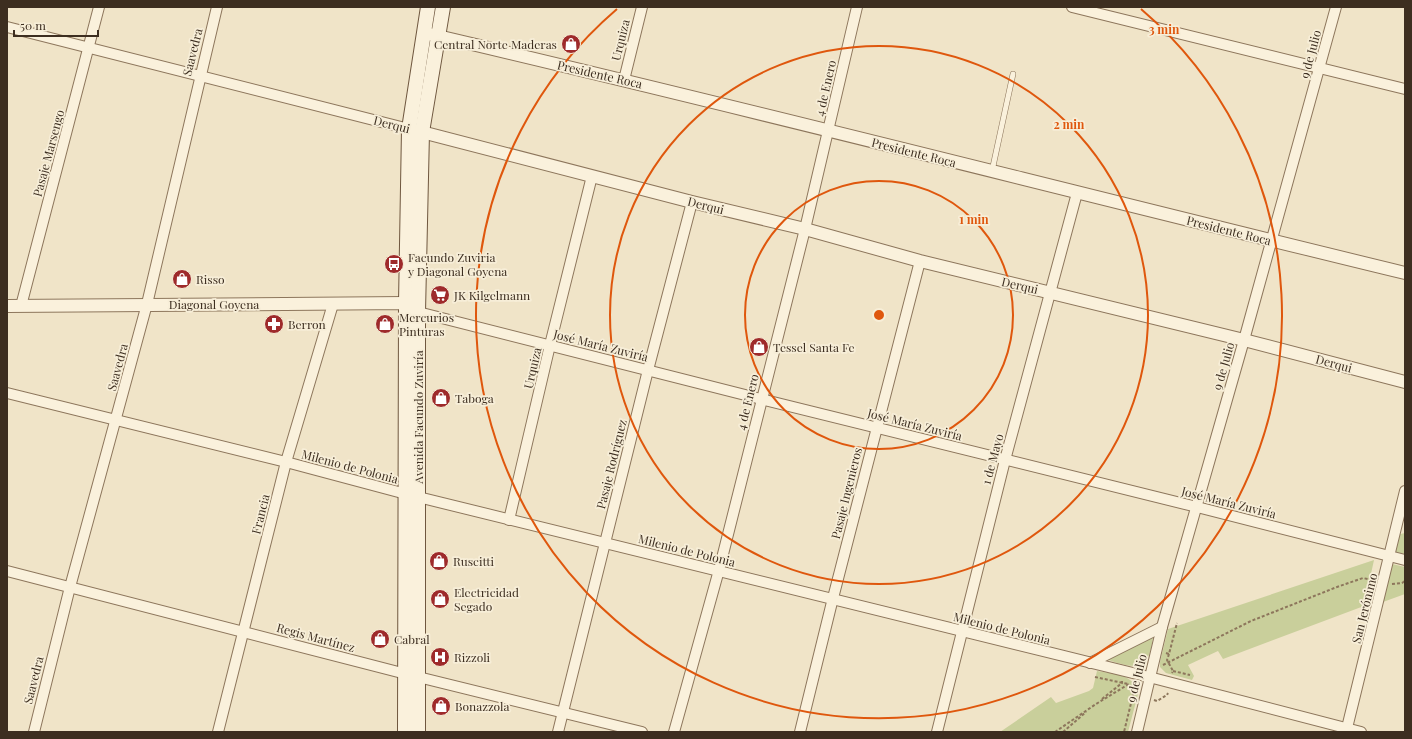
<svg xmlns="http://www.w3.org/2000/svg" width="1412" height="739" font-family="'Playfair Display',serif">
<style>
.green{fill:#c9cf9b}
.lines{fill:none;stroke-linecap:round;stroke-linejoin:round}
.service-casing{stroke:#8d765c;stroke-width:6}
.minor-casing{stroke:#8d765c;stroke-width:12}
.tertiary-casing{stroke:#8d765c;stroke-width:14}
.secondary-casing{stroke:#6f573f;stroke-width:16}
.path{stroke:#8d765c;stroke-width:2;stroke-dasharray:3 2;stroke-linecap:butt}
.service{stroke:#faf1dc;stroke-width:5}
.minor{stroke:#faf1dc;stroke-width:10}
.tertiary{stroke:#faf1dc;stroke-width:12}
.secondary{stroke:#faf1dc;stroke-width:14}
.ring{fill:none;stroke:#df570d;stroke-width:2}
.labels{text-anchor:middle;dominant-baseline:central;stroke-width:3.5;stroke-linejoin:round;paint-order:stroke}
.street-label{font-size:12px;fill:#3d2e20;stroke:#f7eed8}
.poi-label{font-size:12px;fill:#3d2e20;stroke:#f7eed8;text-anchor:start}
.centre{fill:#df570d;stroke:#f7eed8;stroke-width:2}
.ring-label{font-size:12px;text-anchor:middle;font-weight:bold;fill:#df570d;stroke:#f7eed8;stroke-width:3.5;stroke-linejoin:round;paint-order:stroke}
</style>
<rect width="100%" height="100%" fill="#f0e4c8"/>
<g class="green">
<path d="M 1405,533 L 1405,554 L 1392,551 L 1396,535 Z"/>
<path d="M 1374,560 L 1364,606 L 1223,659 L 1218,651 L 1188,665 L 1194,676 L 1192,680 L 1166,673 L 1160,667 L 1160,662 L 1168,629 Z"/>
<path d="M 1392,564 L 1405,567 L 1405,594 L 1383,602 Z"/>
<path d="M 1153,637 C 1152,644 1151,652 1147,659 C 1140,672 1119,663 1108,660 Z"/>
<path d="M 1097,671 C 1113,674 1136,674 1138,694 L 1128,732 L 1000,732 L 1051,697 L 1056,703 L 1089,691 L 1093,688 Z"/>
</g>
<g class="lines">
<defs>
<path id="service" d="M 992,171 L 1013,74"/>
<g id="minor">
<path d="M 1072,7 L 1405,89"/>
<path d="M 7,27 L 409,129"/>
<path d="M 624,80 L 642,7"/>
<path d="M 21,306 L 99,7"/>
<path d="M 418,312 L 761,399 L 1197,507 L 1405,560"/>
<path d="M 7,393 L 286,462 L 406,494 L 1149,677 L 1361,732"/>
<path d="M 509,520 L 550,345 L 592,176"/>
<path d="M 7,571 L 406,674 L 642,732"/>
<path d="M 1090,663 L 1162,627"/>
<path d="M 34,732 L 70,587 L 147,304 L 217,7"/>
<path d="M 218,732 L 286,462 L 333,304"/>
<path d="M 558,732 L 648,370 L 692,202"/>
<path d="M 674,732 L 719,570 L 805,229 L 857,7"/>
<path d="M 800,732 L 833,598 L 920,261"/>
<path d="M 937,732 L 1005,460 L 1077,193"/>
<path d="M 1137,732 L 1162,627 L 1244,340 L 1336,7"/>
<path d="M 1346,732 L 1405,491"/>
</g>
<g id="tertiary">
<path d="M 429,34 C 755,110 1079,194 1405,273"/>
<path d="M 414,130 L 692,202 L 805,229 L 920,261 L 1244,340 L 1405,382"/>
<path d="M 7,306 L 406,303 L 414,308"/>
</g>
<g id="secondary">
<path d="M 405,732 L 406,303 L 409,129 L 428,7"/>
<path d="M 418,732 L 418,312 L 422,132 L 443,7"/>
</g>
</defs>
<use href="#service" class="service-casing"/>
<use href="#minor" class="minor-casing"/>
<use href="#tertiary" class="tertiary-casing"/>
<use href="#secondary" class="secondary-casing"/>
<g class="path">
<path d="M 1392,584 L 1402,583 L 1405,581"/>
<path d="M 1166,653 L 1169,654 L 1177,623"/>
<path d="M 1169,654 L 1167,660 L 1173,671 L 1172,673"/>
<path d="M 1163,665 L 1251,621 L 1337,587 L 1363,578 L 1372,580"/>
<path d="M 1173,671 L 1190,675"/>
<path d="M 1095,677 L 1128,684 L 1133,695 L 1124,732"/>
<path d="M 1102,699 L 1122,683 L 1122,681"/>
<path d="M 1154,700 L 1157,701 L 1167,695 L 1168,693"/>
<path d="M 1055,732 L 1096,704 L 1129,684"/>
<path d="M 1063,732 L 1086,712"/>
</g>
<use href="#service" class="service"/>
<use href="#minor" class="minor"/>
<use href="#tertiary" class="tertiary"/>
<use href="#secondary" class="secondary"/>
</g>
<g class="ring">
<circle cx="879" cy="315" r="134"/>
<circle cx="879" cy="315" r="269"/>
<path d="M1141 9A403 403 0 1 1 617 9"/>
</g>
<defs>
<symbol id="shop-disc" viewBox="-11 -11 22 22"><circle r="9.5" fill="#9e2a2b" stroke="#f7eed8"/><path d="M-5-2.5h2.3a2.7 3.5 0 0 1 5.4 0H5L5.5 6h-11ZM-1.5-2.5h3a1.5 2.3 0 0 0-3 0Z" fill="#fff"/></symbol>
<symbol id="bus-disc" viewBox="-11 -11 22 22"><circle r="9.5" fill="#9e2a2b" stroke="#f7eed8"/><path d="M-5-6H5V4H4V6H2V4H-2V6H-4V4H-5ZM-3.5-4V0h7V-4ZM-3.5 1.2v1.5H-2V1.2ZM2 1.2v1.5H3.5V1.2Z" fill="#fff"/></symbol>
<symbol id="supermarket-disc" viewBox="-11 -11 22 22"><circle r="9.5" fill="#9e2a2b" stroke="#f7eed8"/><path d="M-6-5.5h2.5l.6 2H6L4.5 2H-2.5L-4.4-4H-6ZM-1.5 3.2a1.3 1.3 0 1 0 .1 0ZM3 3.2a1.3 1.3 0 1 0 .1 0Z" fill="#fff"/></symbol>
<symbol id="pharmacy-disc" viewBox="-11 -11 22 22"><circle r="9.5" fill="#9e2a2b" stroke="#f7eed8"/><path d="M-2-6h4v4h4v4h-4v4h-4v-4h-4v-4h4Z" fill="#fff"/></symbol>
<symbol id="hospital-disc" viewBox="-11 -11 22 22"><circle r="9.5" fill="#9e2a2b" stroke="#f7eed8"/><path d="M-5-5h3v3.5h4V-5h3V5h-3V1.5h-4V5h-3Z" fill="#fff"/></symbol>
</defs>
<g fill-rule="evenodd">
<use href="#shop-disc" x="560" y="33" width="22" height="22"/>
<use href="#bus-disc" x="383" y="253" width="22" height="22"/>
<use href="#shop-disc" x="171" y="268" width="22" height="22"/>
<use href="#supermarket-disc" x="429" y="284" width="22" height="22"/>
<use href="#pharmacy-disc" x="263" y="313" width="22" height="22"/>
<use href="#shop-disc" x="374" y="313" width="22" height="22"/>
<use href="#shop-disc" x="748" y="336" width="22" height="22"/>
<use href="#shop-disc" x="430" y="387" width="22" height="22"/>
<use href="#shop-disc" x="428" y="550" width="22" height="22"/>
<use href="#shop-disc" x="429" y="588" width="22" height="22"/>
<use href="#shop-disc" x="369" y="628" width="22" height="22"/>
<use href="#hospital-disc" x="429" y="646" width="22" height="22"/>
<use href="#shop-disc" x="430" y="695" width="22" height="22"/>
</g>
<g class="labels">
<g class="street-label">
<text transform="translate(620 40) rotate(-76)">Urquiza</text>
<text transform="translate(192 52) rotate(-76)">Saavedra</text>
<text transform="translate(1310 54) rotate(-75)">9 de Julio</text>
<text transform="translate(600 74) rotate(13)">Presidente Roca</text>
<text transform="translate(825 88) rotate(-77)">4 de Enero</text>
<text transform="translate(392 124) rotate(14)">Derqui</text>
<text transform="translate(914 152) rotate(14)">Presidente Roca</text>
<text transform="translate(48 153) rotate(-75)">Pasaje Marsengo</text>
<text transform="translate(706 205) rotate(14)">Derqui</text>
<text transform="translate(1229 230) rotate(14)">Presidente Roca</text>
<text transform="translate(1020 285) rotate(13)">Derqui</text>
<text x="214" y="304">Diagonal Goyena</text>
<text transform="translate(601 345) rotate(14)">José María Zuviría</text>
<text transform="translate(1334 363) rotate(15)">Derqui</text>
<text transform="translate(1223 366) rotate(-74)">9 de Julio</text>
<text transform="translate(117 367) rotate(-75)">Saavedra</text>
<text transform="translate(532 368) rotate(-77)">Urquiza</text>
<text transform="translate(747 402) rotate(-76)">4 de Enero</text>
<text transform="translate(418 417) rotate(-90)">Avenida Facundo Zuviría</text>
<text transform="translate(915 424) rotate(14)">José María Zuviría</text>
<text transform="translate(992 459) rotate(-75)">1 de Mayo</text>
<text transform="translate(611 464) rotate(-76)">Pasaje Rodríguez</text>
<text transform="translate(350 466) rotate(15)">Milenio de Polonia</text>
<text transform="translate(846 493) rotate(-76)">Pasaje Ingenieros</text>
<text transform="translate(1229 502) rotate(14)">José María Zuviría</text>
<text transform="translate(260 514) rotate(-76)">Francia</text>
<text transform="translate(687 550) rotate(14)">Milenio de Polonia</text>
<text transform="translate(1364 608) rotate(-76)">San Jerónimo</text>
<text transform="translate(1002 628) rotate(14)">Milenio de Polonia</text>
<text transform="translate(316 637) rotate(15)">Regis Martínez</text>
<text transform="translate(1136 678) rotate(-76)">9 de Julio</text>
<text transform="translate(33 680) rotate(-76)">Saavedra</text>
</g>
<g class="poi-label">
<text x="557" y="44" text-anchor="end">Central Norte Maderas</text>
<text x="408" y="257">Facundo Zuviria<tspan x="408" dy="14">y Diagonal Goyena</tspan></text>
<text x="196" y="279">Risso</text>
<text x="454" y="295">JK Kilgelmann</text>
<text x="399" y="317">Mercurios<tspan x="399" dy="14">Pinturas</tspan></text>
<text x="288" y="324">Berron</text>
<text x="773" y="347">Tessel Santa Fe</text>
<text x="455" y="398">Taboga</text>
<text x="453" y="561">Ruscitti</text>
<text x="454" y="592">Electricidad<tspan x="454" dy="14">Segado</tspan></text>
<text x="394" y="639">Cabral</text>
<text x="454" y="657">Rizzoli</text>
<text x="455" y="706">Bonazzola</text>
</g>
</g>
<circle cx="879" cy="315" r="6" class="centre"/>
<g class="ring-label">
<text x="1164" y="34">3 min</text>
<text x="1069" y="129">2 min</text>
<text x="974" y="224">1 min</text>
</g>
<rect width="1412" height="739" fill="none" stroke="#3d2e20" stroke-width="16"/>
<path d="M14 30v6h84v-6" fill="none" stroke="#3d2e20" stroke-width="2"/>
<text x="20" y="30" font-size="12" fill="#3d2e20" stroke="#f7eed8" stroke-width="3" paint-order="stroke">50 m</text>
</svg>
